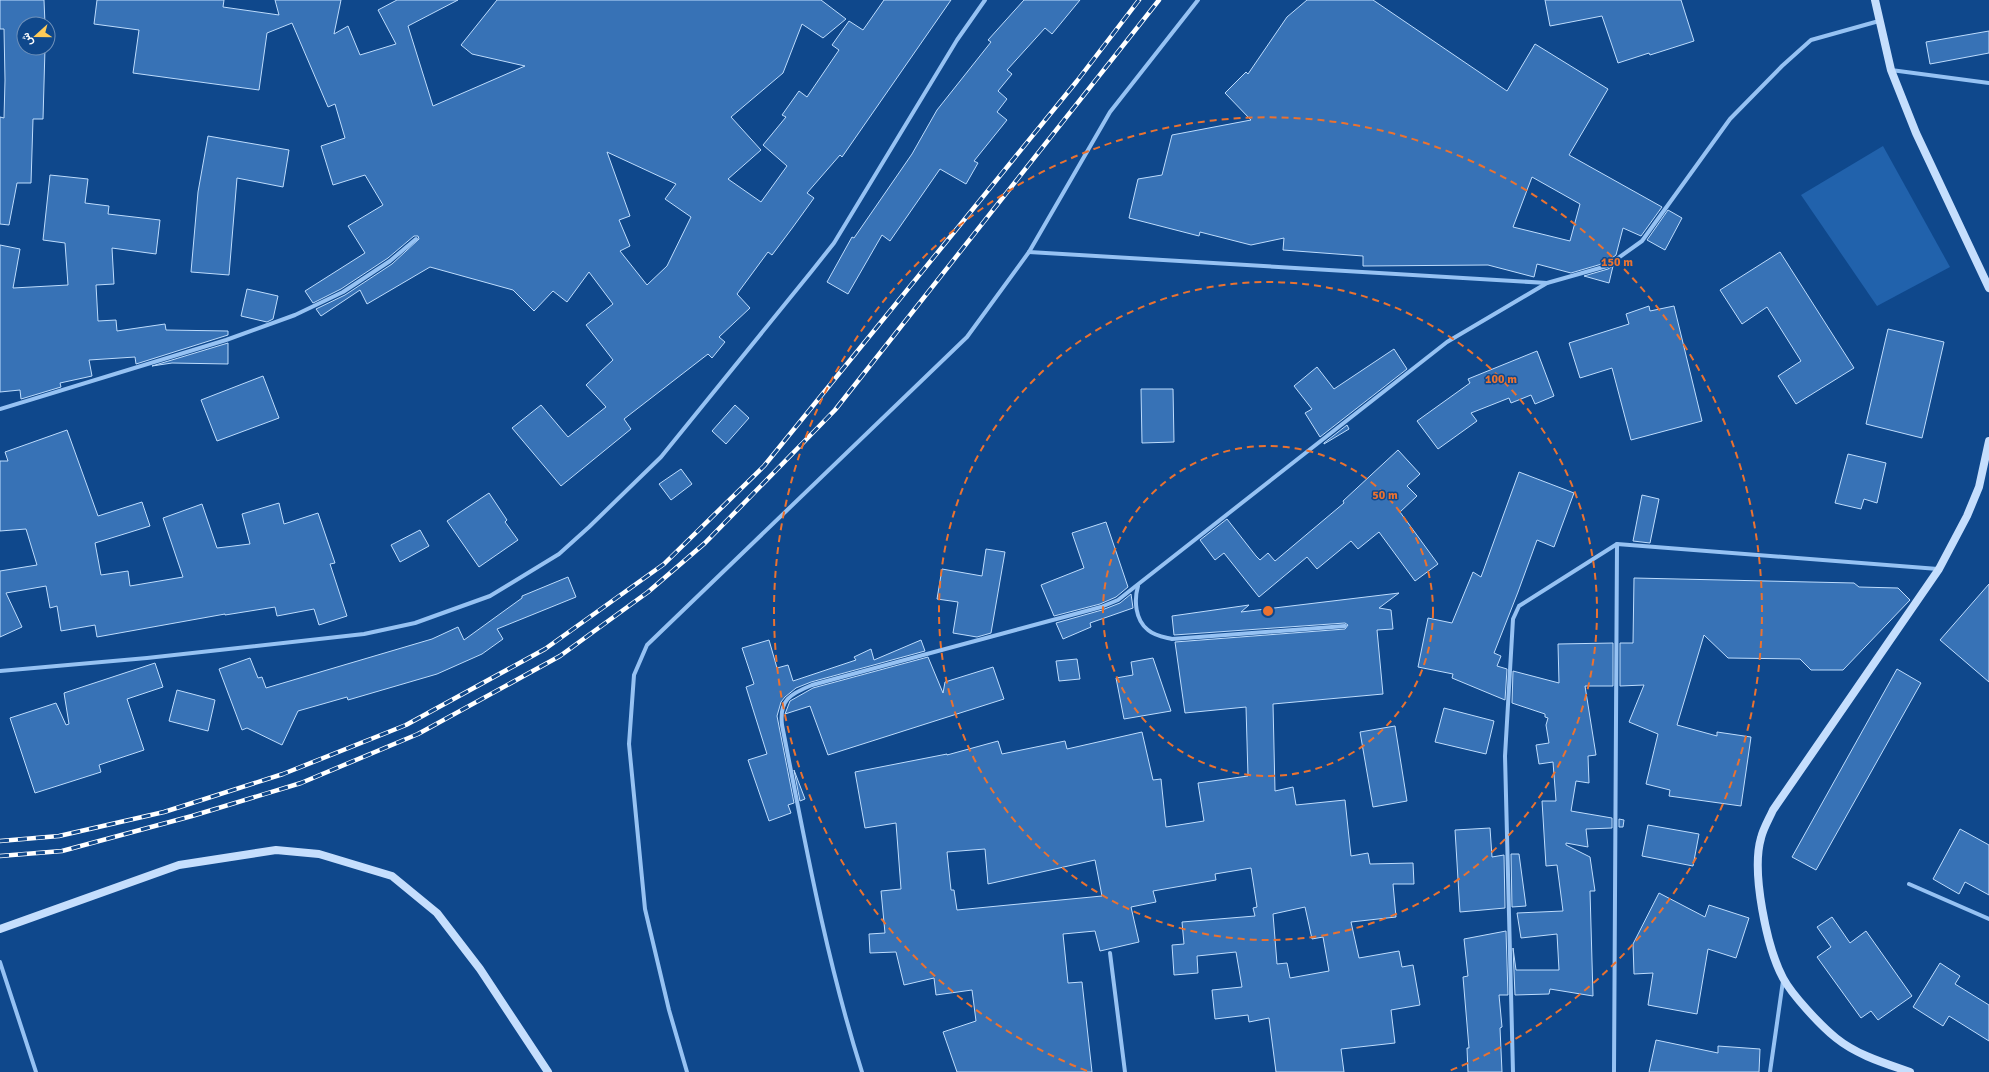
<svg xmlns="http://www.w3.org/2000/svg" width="1989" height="1072" font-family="Signika,Vazirmatn,sans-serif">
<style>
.green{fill:#2162ac}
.building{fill:#3772b6;stroke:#bddcfd;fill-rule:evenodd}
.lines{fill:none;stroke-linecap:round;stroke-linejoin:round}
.street{stroke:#96c2f3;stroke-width:4}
.secondary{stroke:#c5defd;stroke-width:8}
.rail-casing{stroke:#fff;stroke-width:4.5}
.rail{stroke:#0f488c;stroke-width:3;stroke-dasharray:9;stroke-linecap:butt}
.ring{fill:none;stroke:#eb7230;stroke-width:2;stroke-dasharray:7 5}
.centre{fill:#eb7230;stroke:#0f488c;stroke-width:2}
.ring-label{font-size:12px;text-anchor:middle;font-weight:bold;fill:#eb7230;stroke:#0f488c;stroke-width:3;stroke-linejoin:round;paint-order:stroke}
</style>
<rect width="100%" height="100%" fill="#0f488c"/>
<path class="green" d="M 1883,146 L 1950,267 L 1877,306 L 1801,195 Z"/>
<g class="building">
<path d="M 0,0 L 44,0 L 45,24 L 24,24 L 24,48 L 45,48 L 43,119 L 33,119 L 31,183 L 17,183 L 9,225 L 0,224 L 0,117 L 4,118 L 5,80 L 4,29 L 0,29 Z"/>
<path d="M 97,0 L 224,0 L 223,7 L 279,15 L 275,0 L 341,0 L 334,34 L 348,26 L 360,55 L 396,44 L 378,10 L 397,0 L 458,0 L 408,26 L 433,106 L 525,66 L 472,54 L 461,45 L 497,0 L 821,0 L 846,19 L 823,38 L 802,24 L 783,73 L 731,117 L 761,150 L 728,179 L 761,202 L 787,166 L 763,145 L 786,117 L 782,115 L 799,91 L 807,97 L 839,50 L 832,45 L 849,21 L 863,30 L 884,0 L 951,0 L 842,157 L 840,155 L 807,193 L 814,198 L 793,227 L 772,255 L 768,252 L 737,294 L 750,308 L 719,337 L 725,342 L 712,358 L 708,354 L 624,419 L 631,429 L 561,486 L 512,428 L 541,405 L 568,437 L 606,407 L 586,385 L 613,360 L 586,325 L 613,304 L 589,272 L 567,302 L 553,291 L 534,311 L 513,290 L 430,267 L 367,304 L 360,290 L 321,316 L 316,309 L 345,295 L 392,264 L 419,239 L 418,236 L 414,236 L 388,258 L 341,289 L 313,303 L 305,291 L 365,253 L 348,226 L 383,205 L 365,175 L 333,185 L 321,146 L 345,138 L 335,104 L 328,107 L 292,23 L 267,33 L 259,90 L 133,73 L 139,30 L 94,24 ZM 607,152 L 676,184 L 665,199 L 691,217 L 667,266 L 647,285 L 620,251 L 630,246 L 619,220 L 630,216 Z"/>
<path d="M 1024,0 L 1080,0 L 1052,34 L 1045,28 L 1007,70 L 1012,74 L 998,91 L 1007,99 L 997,112 L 1007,120 L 974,161 L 978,163 L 966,184 L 940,169 L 890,241 L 882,235 L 848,294 L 827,282 L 852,237 L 854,238 L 912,154 L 937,110 L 991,42 L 988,40 Z"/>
<path d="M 1307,0 L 1373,0 L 1507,91 L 1535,44 L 1608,89 L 1569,155 L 1662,207 L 1641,236 L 1623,228 L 1616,255 L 1605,263 L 1571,273 L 1537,264 L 1534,277 L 1488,265 L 1363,266 L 1363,256 L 1283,250 L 1284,238 L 1251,245 L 1200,232 L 1199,236 L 1129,218 L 1138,179 L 1162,175 L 1172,135 L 1251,120 L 1225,93 L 1246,72 L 1248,74 L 1287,17 ZM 1532,177 L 1580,204 L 1570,241 L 1513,227 Z"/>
<path d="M 1545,0 L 1681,0 L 1694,41 L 1650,55 L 1649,53 L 1618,63 L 1602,16 L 1550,26 Z"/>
<path d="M 1989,31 L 1989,53 L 1930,64 L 1926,42 Z"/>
<path d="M 208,136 L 289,150 L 283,187 L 237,178 L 229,275 L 191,272 L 198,192 Z"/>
<path d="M 50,175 L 88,179 L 85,203 L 109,206 L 108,214 L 160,220 L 156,254 L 112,248 L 114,284 L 96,285 L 98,321 L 116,320 L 117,331 L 165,324 L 166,330 L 228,331 L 228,335 L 136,364 L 135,357 L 89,360 L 92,376 L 60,383 L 61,387 L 21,399 L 20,390 L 0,392 L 0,245 L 20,249 L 13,288 L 68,285 L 65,243 L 43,240 Z"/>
<path d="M 1668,210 L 1682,218 L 1665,250 L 1647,240 Z"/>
<path d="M 1780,252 L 1854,368 L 1796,404 L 1778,376 L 1801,361 L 1767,307 L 1742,324 L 1720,290 Z"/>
<path d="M 1613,266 L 1609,283 L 1584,276 L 1608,269 Z"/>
<path d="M 247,289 L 278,296 L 273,319 L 267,322 L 241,316 Z"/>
<path d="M 1649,306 L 1650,311 L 1674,306 L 1702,421 L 1631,440 L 1612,368 L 1580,378 L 1569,343 L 1629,324 L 1626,314 Z"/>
<path d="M 1888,329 L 1944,342 L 1922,438 L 1866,424 Z"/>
<path d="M 228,343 L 228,364 L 172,363 L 152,366 Z"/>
<path d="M 1394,349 L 1407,369 L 1320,437 L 1305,413 L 1312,409 L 1294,386 L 1317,367 L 1334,389 Z"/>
<path d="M 1537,351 L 1554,396 L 1535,404 L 1531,395 L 1511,403 L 1509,398 L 1471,413 L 1477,421 L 1438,449 L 1417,421 L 1470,383 L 1468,379 Z"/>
<path d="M 263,376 L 279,418 L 217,441 L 201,400 Z"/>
<path d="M 1141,389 L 1173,389 L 1174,442 L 1142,443 Z"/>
<path d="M 735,405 L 749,418 L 726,444 L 712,431 Z"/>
<path d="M 1347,425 L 1349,429 L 1324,444 L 1324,443 Z"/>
<path d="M 67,430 L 98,516 L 142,502 L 150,526 L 95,543 L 101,575 L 128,571 L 130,586 L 183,577 L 163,518 L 202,504 L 217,548 L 250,544 L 242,514 L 279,503 L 284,524 L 318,513 L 335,563 L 330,564 L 347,616 L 319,625 L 314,609 L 277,616 L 275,607 L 225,615 L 225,614 L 97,637 L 95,625 L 61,631 L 57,606 L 50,608 L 46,586 L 6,593 L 22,627 L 0,637 L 0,571 L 37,565 L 26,529 L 0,531 L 0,461 L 8,461 L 5,452 Z"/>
<path d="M 1398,450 L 1420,474 L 1407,486 L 1417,496 L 1400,512 L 1438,564 L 1415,581 L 1379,532 L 1358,549 L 1351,541 L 1317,569 L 1307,557 L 1259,597 L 1224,553 L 1215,560 L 1200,540 L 1227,519 L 1256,556 L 1260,560 L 1268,553 L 1275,561 L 1344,503 L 1343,501 Z"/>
<path d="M 1848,454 L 1886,463 L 1877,503 L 1864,499 L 1861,509 L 1835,503 Z"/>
<path d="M 681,469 L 692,484 L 671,500 L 659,484 Z"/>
<path d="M 1519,472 L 1574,493 L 1554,547 L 1537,540 L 1518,592 L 1494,653 L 1501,656 L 1497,666 L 1507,669 L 1505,700 L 1452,678 L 1453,674 L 1418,667 L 1428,618 L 1452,623 L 1473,572 L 1481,577 Z"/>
<path d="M 489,493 L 507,520 L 505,522 L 518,540 L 479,567 L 447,521 Z"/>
<path d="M 1642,495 L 1659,499 L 1650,543 L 1633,541 Z"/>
<path d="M 1106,522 L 1128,587 L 1116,597 L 1100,604 L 1054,616 L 1041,585 L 1084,568 L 1072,533 Z"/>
<path d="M 420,530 L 429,546 L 400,562 L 391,545 Z"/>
<path d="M 986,549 L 1005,552 L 991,633 L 977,637 L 953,633 L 958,602 L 937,599 L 942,569 L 982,576 Z"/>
<path d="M 568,577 L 576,597 L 497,629 L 503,639 L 482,654 L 437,674 L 348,700 L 347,697 L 298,711 L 282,745 L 247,728 L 242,730 L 219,669 L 250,658 L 258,678 L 262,677 L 266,688 L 432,639 L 458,627 L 464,640 L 522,598 L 522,596 Z"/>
<path d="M 1634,578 L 1854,583 L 1859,587 L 1898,588 L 1910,600 L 1843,670 L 1811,670 L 1800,659 L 1728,658 L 1704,635 L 1677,725 L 1717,736 L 1717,732 L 1751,737 L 1741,806 L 1669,796 L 1670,790 L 1646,784 L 1658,734 L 1629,722 L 1644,685 L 1620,686 L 1620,643 L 1633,643 Z"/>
<path d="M 1989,584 L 1989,682 L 1940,640 Z"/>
<path d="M 1399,593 L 1379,608 L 1391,610 L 1393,629 L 1377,630 L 1383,694 L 1273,704 L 1275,791 L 1293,787 L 1296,805 L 1345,800 L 1351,856 L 1368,853 L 1370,864 L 1413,863 L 1414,884 L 1393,884 L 1396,917 L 1351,922 L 1359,958 L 1399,951 L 1402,967 L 1413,965 L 1420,1005 L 1391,1010 L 1395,1043 L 1341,1049 L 1344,1072 L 1276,1072 L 1269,1018 L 1249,1022 L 1248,1015 L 1215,1019 L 1212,990 L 1242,987 L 1236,952 L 1197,956 L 1198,973 L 1174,975 L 1172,945 L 1184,944 L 1182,922 L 1255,916 L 1253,908 L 1257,907 L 1251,868 L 1215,874 L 1216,880 L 1153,891 L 1156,902 L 1131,907 L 1139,942 L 1100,951 L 1095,931 L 1063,934 L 1068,983 L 1082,982 L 1092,1072 L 957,1072 L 943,1032 L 976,1021 L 972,990 L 936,995 L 934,978 L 904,985 L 896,952 L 870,953 L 869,934 L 885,933 L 881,891 L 901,889 L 896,823 L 865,828 L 855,772 L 947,754 L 947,755 L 998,741 L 1002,754 L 1065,741 L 1067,749 L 1142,732 L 1153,780 L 1161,779 L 1166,827 L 1204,821 L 1198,783 L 1248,776 L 1246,707 L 1185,713 L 1175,642 L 1345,629 L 1348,625 L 1345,623 L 1174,635 L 1172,616 L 1249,605 L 1241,612 ZM 985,849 L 988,884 L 1095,860 L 1102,896 L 957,910 L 954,890 L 951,890 L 947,852 ZM 1305,907 L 1312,939 L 1323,937 L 1329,971 L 1290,978 L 1287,963 L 1277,964 L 1273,914 Z"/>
<path d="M 1131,594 L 1133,608 L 1090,623 L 1091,627 L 1063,639 L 1056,623 L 1102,610 L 1120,603 Z"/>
<path d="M 769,640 L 777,668 L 788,665 L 793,681 L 856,660 L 854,657 L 871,649 L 874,660 L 921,640 L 925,651 L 811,682 L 796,688 L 785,697 L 781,702 L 777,716 L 794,803 L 788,805 L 791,813 L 769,821 L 748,760 L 767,754 L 746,687 L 754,684 L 742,648 Z"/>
<path d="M 1613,643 L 1613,686 L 1585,686 L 1596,755 L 1588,756 L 1589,783 L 1576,781 L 1571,811 L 1612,818 L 1612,828 L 1586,829 L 1588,847 L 1566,843 L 1566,845 L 1590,857 L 1595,891 L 1590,891 L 1593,996 L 1550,989 L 1549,994 L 1515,995 L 1513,948 L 1516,970 L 1559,970 L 1557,934 L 1521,938 L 1517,913 L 1563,911 L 1557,865 L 1546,866 L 1542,801 L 1556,801 L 1553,762 L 1539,764 L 1536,745 L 1549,743 L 1546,725 L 1548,718 L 1545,717 L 1545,714 L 1512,703 L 1513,671 L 1559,683 L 1558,644 Z"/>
<path d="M 928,657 L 943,693 L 945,682 L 993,667 L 1004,699 L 828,755 L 810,706 L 785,714 L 790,701 L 813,688 Z"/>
<path d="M 1153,658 L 1171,711 L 1124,719 L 1116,678 L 1133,675 L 1131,662 Z"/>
<path d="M 1077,659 L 1080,679 L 1059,681 L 1056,661 Z"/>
<path d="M 155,663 L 163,687 L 127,699 L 144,750 L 99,765 L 101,772 L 35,793 L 10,718 L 56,703 L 66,725 L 69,724 L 64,693 Z"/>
<path d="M 1897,669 L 1921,683 L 1816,870 L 1792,857 Z"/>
<path d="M 177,690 L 215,700 L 208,731 L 169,721 Z"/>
<path d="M 1444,708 L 1494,721 L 1486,754 L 1435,742 Z"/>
<path d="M 1395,726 L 1407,801 L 1373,807 L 1360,732 Z"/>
<path d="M 794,770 L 805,799 L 800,801 Z"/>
<path d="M 1619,819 L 1624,820 L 1623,827 L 1619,827 Z"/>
<path d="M 1648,825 L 1699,834 L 1693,866 L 1642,856 Z"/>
<path d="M 1490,828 L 1492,857 L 1504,855 L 1505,908 L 1460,912 L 1455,830 Z"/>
<path d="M 1960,829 L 1989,845 L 1989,895 L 1965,882 L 1959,894 L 1933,879 Z"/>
<path d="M 1511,854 L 1519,854 L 1526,906 L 1512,907 Z"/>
<path d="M 1659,893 L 1705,917 L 1709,905 L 1749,918 L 1736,958 L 1708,949 L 1697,1014 L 1648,1005 L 1653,973 L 1634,974 L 1633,944 Z"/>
<path d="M 1832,917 L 1850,943 L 1866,931 L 1912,996 L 1878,1020 L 1871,1011 L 1861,1018 L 1817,957 L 1831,947 L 1817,927 Z"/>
<path d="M 1506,931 L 1508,995 L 1499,995 L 1502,1027 L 1500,1028 L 1502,1072 L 1468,1072 L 1467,1048 L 1469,1048 L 1463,977 L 1468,976 L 1464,939 Z"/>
<path d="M 1940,963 L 1960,976 L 1955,984 L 1989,1005 L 1989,1041 L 1949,1016 L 1943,1026 L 1913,1007 Z"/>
<path d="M 1656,1040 L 1718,1053 L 1718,1046 L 1760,1049 L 1759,1072 L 1649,1072 Z"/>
</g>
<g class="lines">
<g class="street">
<path d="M 1891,70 L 1989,83"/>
<path d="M 1029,252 L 1547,283 L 1607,266 L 1642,241 L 1730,119 L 1782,66 L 1811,40 L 1879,21"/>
<path d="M 0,409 L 226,340 L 295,315 L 343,292 L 390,261 L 416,239"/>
<path d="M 1138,586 C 1134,600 1135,620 1148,630 C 1155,636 1164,637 1172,639 L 1345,626"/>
<path d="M 0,671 L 147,658 L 364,634 L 415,623 L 490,596 L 559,554 L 589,527 L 661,457 L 811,272 L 834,243 L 957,40 L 985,0"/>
<path d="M 1909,884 L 1989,919"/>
<path d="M 1110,953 L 1125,1072"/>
<path d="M 0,962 L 36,1072"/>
<path d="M 687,1072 L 669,1010 L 645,909 L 629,744 L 634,675 L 647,645 L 967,337 L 1029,252 L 1110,112 L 1198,0"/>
<path d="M 862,1072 C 826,959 805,842 782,725 C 779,700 790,694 812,685 L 1101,607 L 1118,600 L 1447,342 L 1547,283"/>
<path d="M 1513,1072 L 1505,756 L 1513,619 L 1519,606 L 1617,544 L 1938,569"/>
<path d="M 1614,1072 L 1617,544"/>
<path d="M 1770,1072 L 1783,981"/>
</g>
<g class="secondary">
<path d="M 1875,0 L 1891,70 L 1916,133 L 1989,288"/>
<path d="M 0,929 L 179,865 L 276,850 L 319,854 L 392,876 L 437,913 L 480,969 L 548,1072"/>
<path d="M 1910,1072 C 1884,1063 1857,1055 1836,1038 C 1821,1026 1792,995 1783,978 C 1767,948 1751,872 1761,838 C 1763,829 1769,819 1773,810 L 1939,569 L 1967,516 L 1979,487 L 1989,441"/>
</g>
<defs>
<g id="rail">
<path d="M 0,841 L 59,836 L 164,812 L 283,774 L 406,725 L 545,649 L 664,564 L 764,466 L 1077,81 L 1139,0"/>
<path d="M 0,856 L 62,851 L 192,816 L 301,783 L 418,734 L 560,656 L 648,592 L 705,543 L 835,410 L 1159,0"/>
</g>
</defs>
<use href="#rail" class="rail-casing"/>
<use href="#rail" class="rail"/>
</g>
<g class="ring">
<circle cx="1268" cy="611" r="165"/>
<circle cx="1268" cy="611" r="329"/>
<path d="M1087 1071A494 494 0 1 1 1449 1071"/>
</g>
<circle cx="1268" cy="611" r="6" class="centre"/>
<g class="ring-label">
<text x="1617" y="266">150 m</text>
<text x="1501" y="383">100 m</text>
<text x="1385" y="499">50 m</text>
</g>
<g transform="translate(36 36) rotate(249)"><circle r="19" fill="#0f488c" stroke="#6f91ba"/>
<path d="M0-3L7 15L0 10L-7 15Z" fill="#ffcb58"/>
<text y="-6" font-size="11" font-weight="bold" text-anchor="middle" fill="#ffffff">ش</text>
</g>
</svg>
